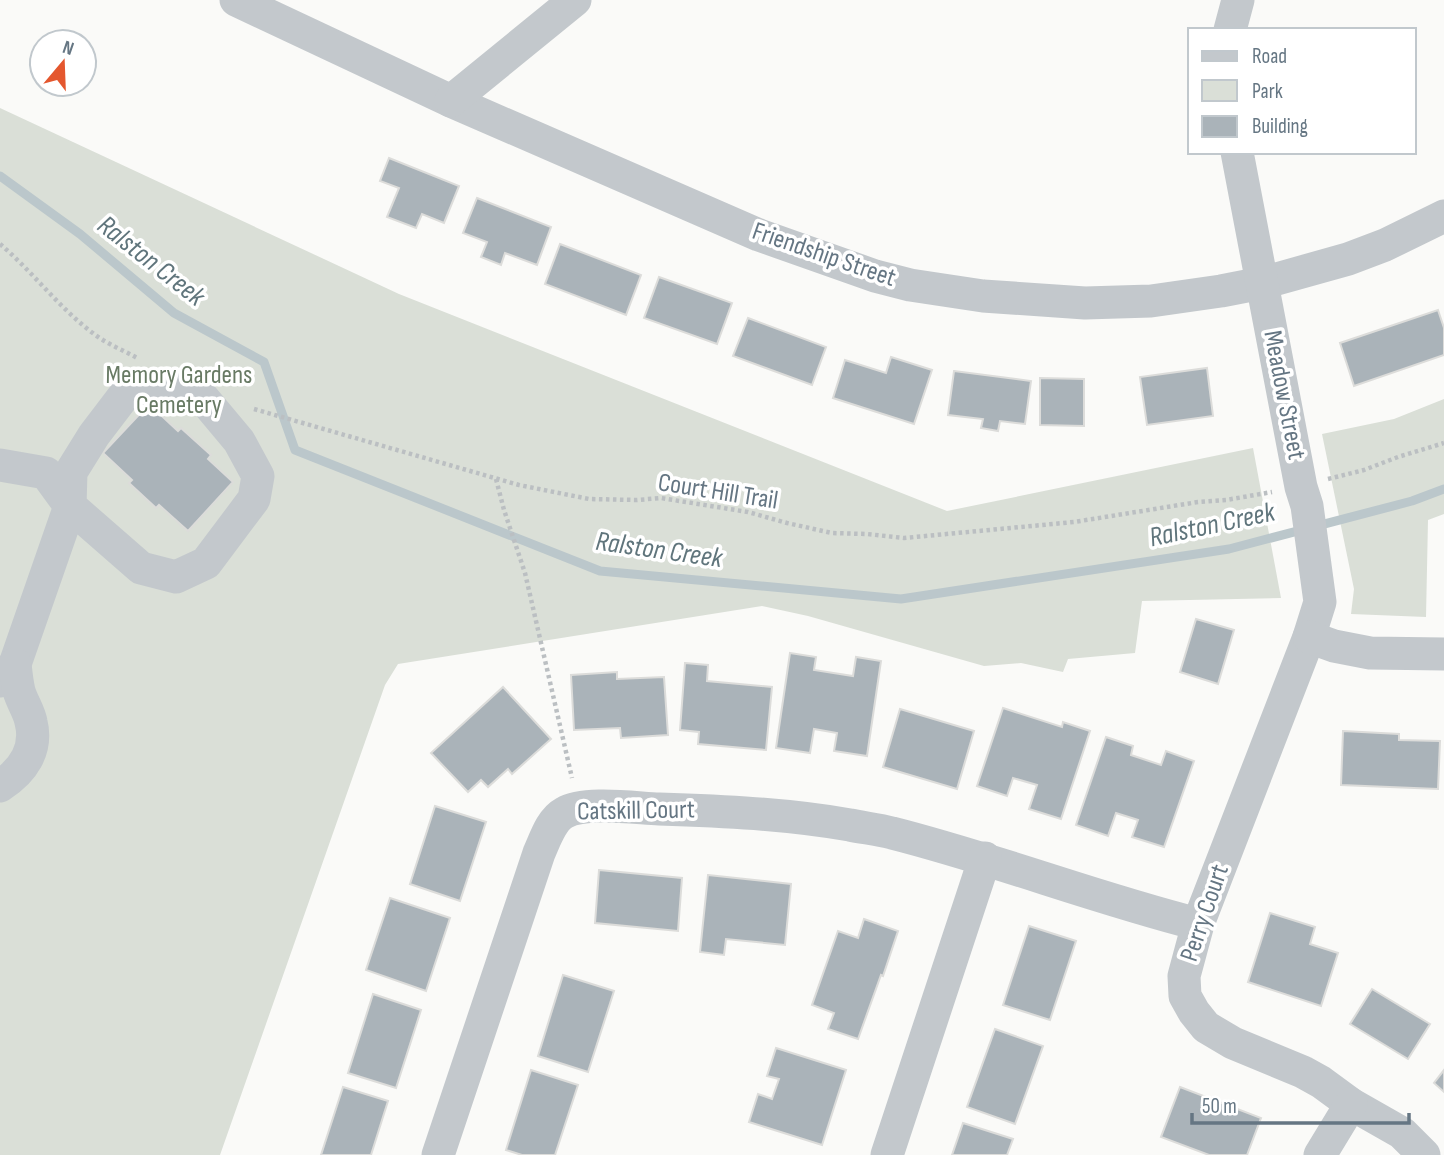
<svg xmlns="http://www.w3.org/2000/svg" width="1444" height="1155" font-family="'Sofia Sans Condensed',sans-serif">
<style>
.green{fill:#dadfd7}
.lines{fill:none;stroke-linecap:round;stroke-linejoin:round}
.stream{stroke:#bbc7cb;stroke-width:9}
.building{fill:#aab3b9;stroke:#dcdcda;stroke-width:2}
.path{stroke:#bbbfc2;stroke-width:4.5;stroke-dasharray:3.5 3.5;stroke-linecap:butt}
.minor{stroke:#c3c8cc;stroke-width:33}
.labels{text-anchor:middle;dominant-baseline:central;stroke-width:7;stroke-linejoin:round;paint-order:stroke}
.street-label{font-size:26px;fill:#657683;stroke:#fff}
.park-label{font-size:26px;fill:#687a64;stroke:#fff}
.water-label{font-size:28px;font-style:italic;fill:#60757c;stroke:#fff}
</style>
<rect width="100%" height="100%" fill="#fafaf8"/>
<g class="green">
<path d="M 0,108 L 399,294 L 947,511 L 1253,448 L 1281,598 L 1142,601 L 1135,653 L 1068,659 L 1063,672 L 1021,663 L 984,666 L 808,616 L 762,606 L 398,664 L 385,685 L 220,1155 L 0,1155 Z"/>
<path d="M 1444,399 L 1444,514 L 1428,520 L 1426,617 L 1351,614 L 1354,589 L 1322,434 L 1394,419 Z"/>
</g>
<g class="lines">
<path class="stream" d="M 0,176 L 80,234 L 174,313 L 264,362 L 295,450 L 600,571 L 901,599 L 1229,549 L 1412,501 L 1444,489"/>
</g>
<g class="building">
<path d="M 389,158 L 459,186 L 444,223 L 422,214 L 416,228 L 387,217 L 399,188 L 380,181 Z"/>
<path d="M 477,198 L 551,227 L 537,265 L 505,253 L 501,265 L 481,257 L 487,242 L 463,233 Z"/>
<path d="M 560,244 L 641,275 L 626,315 L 545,284 Z"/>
<path d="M 659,277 L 732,303 L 717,344 L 644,318 Z"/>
<path d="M 1438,310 L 1444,328 L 1444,355 L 1354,386 L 1340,343 Z"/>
<path d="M 748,318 L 826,347 L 812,385 L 733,356 Z"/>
<path d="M 891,357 L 932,370 L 914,424 L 833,398 L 845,360 L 886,373 Z"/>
<path d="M 1207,368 L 1213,416 L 1147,425 L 1140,377 Z"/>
<path d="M 954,371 L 1031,381 L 1025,424 L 1000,421 L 998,431 L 981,428 L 983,419 L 948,415 Z"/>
<path d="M 1040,378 L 1084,379 L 1084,426 L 1040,425 Z"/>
<path d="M 149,404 L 178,431 L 181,428 L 211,455 L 208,459 L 233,482 L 188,531 L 159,505 L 156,508 L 129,483 L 132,480 L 103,453 Z"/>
<path d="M 1196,619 L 1234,630 L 1218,684 L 1180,672 Z"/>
<path d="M 790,653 L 816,657 L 814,670 L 853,676 L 856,657 L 881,661 L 867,756 L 834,751 L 837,733 L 814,729 L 810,753 L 776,748 Z"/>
<path d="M 685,663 L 708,665 L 707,681 L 772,687 L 766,750 L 698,744 L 699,732 L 680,730 Z"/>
<path d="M 617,672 L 617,679 L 664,677 L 668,735 L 621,738 L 620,728 L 574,730 L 571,675 Z"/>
<path d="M 503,687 L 551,739 L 512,774 L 508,769 L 488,787 L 481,780 L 468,792 L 431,753 Z"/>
<path d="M 1003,708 L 1062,727 L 1063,722 L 1090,731 L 1061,819 L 1029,809 L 1037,785 L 1013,778 L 1007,796 L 977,786 Z"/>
<path d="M 900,709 L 974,731 L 957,789 L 883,767 Z"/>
<path d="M 1343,731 L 1399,734 L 1399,740 L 1440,741 L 1438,789 L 1341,785 Z"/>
<path d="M 1106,737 L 1133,746 L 1131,755 L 1161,765 L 1166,751 L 1194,761 L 1164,847 L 1132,837 L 1138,820 L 1116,813 L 1108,836 L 1076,825 Z"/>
<path d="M 435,806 L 486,822 L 460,901 L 410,884 Z"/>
<path d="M 599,870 L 682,878 L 678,931 L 595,923 Z"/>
<path d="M 708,875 L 791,884 L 785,945 L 726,939 L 724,955 L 700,952 Z"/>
<path d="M 390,898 L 450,918 L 426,991 L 366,970 Z"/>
<path d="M 1270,913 L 1315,927 L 1310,944 L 1338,953 L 1321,1006 L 1248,982 Z"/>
<path d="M 864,919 L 898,931 L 883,976 L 881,975 L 858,1039 L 828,1029 L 834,1013 L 812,1005 L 838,931 L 858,938 Z"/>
<path d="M 1029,926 L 1076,941 L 1050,1020 L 1003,1005 Z"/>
<path d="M 563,975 L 614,991 L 588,1072 L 538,1056 Z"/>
<path d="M 1372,989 L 1430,1024 L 1408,1059 L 1350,1024 Z"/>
<path d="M 373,994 L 421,1010 L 396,1088 L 348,1073 Z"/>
<path d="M 995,1029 L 1043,1046 L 1015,1124 L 967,1107 Z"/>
<path d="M 776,1048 L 846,1070 L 822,1145 L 749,1122 L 758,1094 L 772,1099 L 779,1079 L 767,1076 Z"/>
<path d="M 531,1070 L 578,1085 L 555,1155 L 522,1155 L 506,1150 Z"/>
<path d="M 1444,1070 L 1444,1092 L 1434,1083 Z"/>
<path d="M 343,1087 L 388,1101 L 371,1155 L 321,1155 Z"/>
<path d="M 1180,1087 L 1261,1118 L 1247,1155 L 1209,1155 L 1161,1137 Z"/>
<path d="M 963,1123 L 1013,1139 L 1007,1155 L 952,1155 Z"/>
</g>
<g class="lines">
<g class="path">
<path d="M 0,244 C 33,272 59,308 94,334 C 107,344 123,350 137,358"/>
<path d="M 254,409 L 519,485 L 589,499 L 637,500 L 661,498 L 748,512 L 787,523 L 832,533 L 867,534 L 904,538 L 1074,522 L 1198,502 L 1226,500 L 1272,492"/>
<path d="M 496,479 L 504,510 L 525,573 L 572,778"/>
<path d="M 1328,479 L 1364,470 L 1398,457 L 1444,443"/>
</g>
<g class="minor">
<path d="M 236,0 L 451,101 L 759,235 L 875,276 L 910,285 L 983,296 L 1085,303 L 1151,301 L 1221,291 L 1262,283 L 1348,259 L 1385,245 L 1444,216"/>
<path d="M 1230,30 L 1238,0"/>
<path d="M 451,101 L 575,0"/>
<path d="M 1237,152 L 1301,487 L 1307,506 L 1320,602 L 1309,637 L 1198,924 L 1184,976 L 1185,996 L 1194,1012 L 1206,1027 L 1233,1043 L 1303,1072 L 1321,1082 L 1351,1104 L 1402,1133 L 1424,1155"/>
<path d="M 0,465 L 46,473 L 70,506 L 141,568 L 176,577 L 206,563 L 254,499 L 258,476 L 239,441 L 203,398 L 176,388 L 154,385 L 126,393 L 94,435 L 71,472 L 70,506 L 15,664 L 0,681"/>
<path d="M 1309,637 L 1334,646 L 1370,653 L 1444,654"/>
<path d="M 0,786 C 23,771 38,750 31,722 C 29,711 22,702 19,691 C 17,683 16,673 15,664"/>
<path d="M 438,1155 L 539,853 C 545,840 551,820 564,813 C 585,801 634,808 659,809 C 723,811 787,814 850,825 C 864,828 878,829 892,833 C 995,859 1095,898 1198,924"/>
<path d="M 887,1155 L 985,858"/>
<path d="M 1320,1155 L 1351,1104"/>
</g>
</g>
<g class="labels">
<g class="street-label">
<text transform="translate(824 255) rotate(19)">Friendship Street</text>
<text transform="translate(1284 395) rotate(79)">Meadow Street</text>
<text transform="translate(718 492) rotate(9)">Court Hill Trail</text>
<text transform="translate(636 811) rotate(-1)">Catskill Court</text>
<text transform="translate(1205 913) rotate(-71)">Perry Court</text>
</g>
<g class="park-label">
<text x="179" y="375">Memory Gardens<tspan x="179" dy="30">Cemetery</tspan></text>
</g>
<g class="water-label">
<text transform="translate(151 261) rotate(38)">Ralston Creek</text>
<text transform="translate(1212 525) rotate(-12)">Ralston Creek</text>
<text transform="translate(659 550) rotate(8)">Ralston Creek</text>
</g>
</g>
<rect x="1188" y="28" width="228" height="126" fill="#ffffff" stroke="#c1c8cd" stroke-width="2"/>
<rect x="1202" y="51" width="35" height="10" fill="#c3c8cc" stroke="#c1c8cd" stroke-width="2"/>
<text x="1252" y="63" font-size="21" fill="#657683">Road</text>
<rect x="1202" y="80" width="35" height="21" fill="#dadfd7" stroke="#c1c8cd" stroke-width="2"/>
<text x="1252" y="98" font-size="21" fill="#657683">Park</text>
<rect x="1202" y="116" width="35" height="21" fill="#aab3b9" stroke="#c1c8cd" stroke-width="2"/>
<text x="1252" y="133" font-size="21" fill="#657683">Building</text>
<g transform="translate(63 63) rotate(19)"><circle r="33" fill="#ffffff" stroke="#c1c8cd" stroke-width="2"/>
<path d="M0-5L12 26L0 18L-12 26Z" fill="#e4572e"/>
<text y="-10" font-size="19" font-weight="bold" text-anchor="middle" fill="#657683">N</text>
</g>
<path d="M1192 1113v10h217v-10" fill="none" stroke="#657683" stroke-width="3.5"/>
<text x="1202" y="1113" font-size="21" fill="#657683" stroke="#ffffff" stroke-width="5" paint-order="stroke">50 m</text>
</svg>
